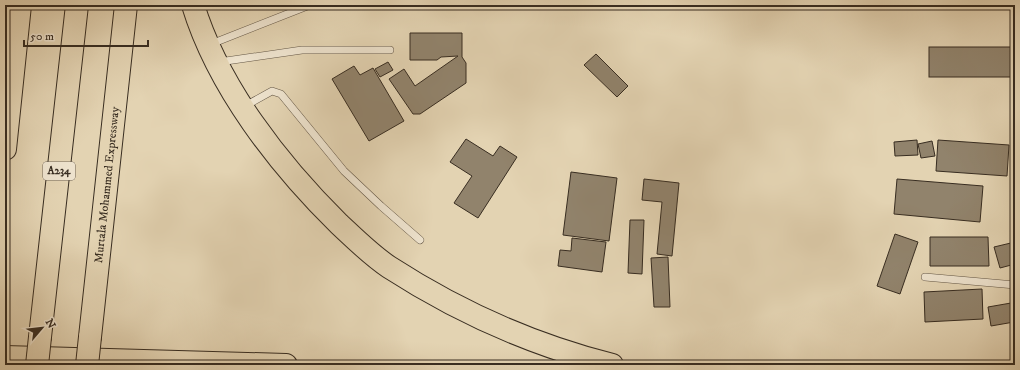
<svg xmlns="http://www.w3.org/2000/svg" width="1020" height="370" font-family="'IM FELL DW Pica',serif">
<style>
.building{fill:#91836c;stroke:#382d21}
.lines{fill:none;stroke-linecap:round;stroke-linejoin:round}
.service-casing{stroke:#635645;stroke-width:8}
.trunk-casing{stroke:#382d21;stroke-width:24}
.motorway-casing{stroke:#382d21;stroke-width:24}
.service{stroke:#ede2cd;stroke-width:7}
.trunk{stroke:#e3d3b2;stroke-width:22}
.motorway{stroke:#e3d3b2;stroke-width:22}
.trunk-bridge-casing{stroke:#382d21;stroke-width:24;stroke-linecap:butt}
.motorway-bridge-casing{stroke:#382d21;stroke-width:24;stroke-linecap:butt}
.trunk-bridge{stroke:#e3d3b2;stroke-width:22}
.motorway-bridge{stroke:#e3d3b2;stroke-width:22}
.labels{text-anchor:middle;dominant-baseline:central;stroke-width:3.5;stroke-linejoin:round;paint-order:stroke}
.shield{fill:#ede2cd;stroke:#6e6355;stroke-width:1}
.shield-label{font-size:11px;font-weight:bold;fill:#382d21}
.street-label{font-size:12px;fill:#382d21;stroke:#ede2cd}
</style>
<rect width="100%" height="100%" fill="#e3d3b2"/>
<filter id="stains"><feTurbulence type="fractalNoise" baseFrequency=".005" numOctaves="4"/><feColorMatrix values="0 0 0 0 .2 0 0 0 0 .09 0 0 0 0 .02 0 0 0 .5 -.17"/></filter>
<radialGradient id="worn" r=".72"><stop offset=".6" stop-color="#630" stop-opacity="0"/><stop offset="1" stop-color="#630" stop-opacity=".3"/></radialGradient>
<g class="building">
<path d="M 410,33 L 462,33 L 462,57 L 466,63 L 466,83 L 420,114 L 413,114 L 389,79 L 404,69 L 415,86 L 458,56 L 441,57 L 437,60 L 410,60 Z"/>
<rect x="929" y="47" width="85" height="30"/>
<path d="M 596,54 L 628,86 L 617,97 L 584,65 Z"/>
<path d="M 388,62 L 393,70 L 380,77 L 375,69 Z"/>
<path d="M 354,66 L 360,75 L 373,68 L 404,121 L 369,141 L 332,79 Z"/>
<path d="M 466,139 L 493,156 L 500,146 L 517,157 L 478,218 L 454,203 L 472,176 L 450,162 Z"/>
<path d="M 917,140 L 918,155 L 895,156 L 894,142 Z"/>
<path d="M 938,140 L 1009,145 L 1007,176 L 936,171 Z"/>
<path d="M 932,141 L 935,156 L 921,158 L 918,144 Z"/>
<path d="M 571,172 L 617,178 L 609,241 L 563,235 Z"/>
<path d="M 644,179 L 679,183 L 672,256 L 657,254 L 662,202 L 642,200 Z"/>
<path d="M 897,179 L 983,186 L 980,222 L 894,214 Z"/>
<path d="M 630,220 L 644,220 L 642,274 L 628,273 Z"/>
<path d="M 895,234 L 918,242 L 900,294 L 877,286 Z"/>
<path d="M 930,237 L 988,237 L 989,266 L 930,266 Z"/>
<path d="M 572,238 L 606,242 L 602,272 L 558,266 L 560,250 L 571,251 Z"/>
<path d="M 1015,242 L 1015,264 L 1000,268 L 994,247 Z"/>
<path d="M 668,257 L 670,307 L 654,307 L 651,258 Z"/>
<path d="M 982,289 L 983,319 L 925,322 L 924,292 Z"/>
<path d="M 1011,303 L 1014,322 L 991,326 L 988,307 Z"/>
</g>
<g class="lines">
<defs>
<g id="service">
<path d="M 211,44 L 310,5"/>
<path d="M 219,62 L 302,50 L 390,50"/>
<path d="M 245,106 L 272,91 L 281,94 L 344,171 L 381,206 L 420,240"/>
<path d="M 925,277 L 1015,285"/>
</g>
<g id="trunk">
<path d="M 193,5 C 218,87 279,165 339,224 C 354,238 371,255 389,267 C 457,311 533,345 612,365"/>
<path id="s1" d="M 90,337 L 126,5"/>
<path d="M 5,357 L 286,365"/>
</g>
<g id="motorway">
<path d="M 5,149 L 20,5"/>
<path d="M 40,337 L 77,5"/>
</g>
</defs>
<use href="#service" class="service-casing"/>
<use href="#trunk" class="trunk-casing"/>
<use href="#motorway" class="motorway-casing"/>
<use href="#service" class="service"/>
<use href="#trunk" class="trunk"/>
<use href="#motorway" class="motorway"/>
<defs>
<path id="trunk-bridge" d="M 87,365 L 90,337"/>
<path id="motorway-bridge" d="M 37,365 L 40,337"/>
</defs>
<use href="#trunk-bridge" class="trunk-bridge-casing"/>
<use href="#motorway-bridge" class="motorway-bridge-casing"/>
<use href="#trunk-bridge" class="trunk-bridge"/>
<use href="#motorway-bridge" class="motorway-bridge"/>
</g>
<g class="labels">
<rect class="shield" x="43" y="162" width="32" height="18" rx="3"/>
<g class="shield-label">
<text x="59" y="171">A234</text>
</g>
<g class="street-label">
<text stroke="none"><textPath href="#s1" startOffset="153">Murtala Mohammed Expressway</textPath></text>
</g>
</g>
<rect width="1020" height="370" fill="none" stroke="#e3d3b2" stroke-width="20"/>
<rect x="6" y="6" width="1008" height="358" fill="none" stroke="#382d21" stroke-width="2"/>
<rect x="10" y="10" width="1000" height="350" fill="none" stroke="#382d21"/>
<g transform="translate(42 328) rotate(62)" stroke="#ede2cd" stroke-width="3" paint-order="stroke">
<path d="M0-3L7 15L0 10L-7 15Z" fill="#382d21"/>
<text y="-6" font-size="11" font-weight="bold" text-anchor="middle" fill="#382d21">N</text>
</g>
<path d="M24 40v6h124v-6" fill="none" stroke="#382d21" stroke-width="2"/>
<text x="30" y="40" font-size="12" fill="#382d21" stroke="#ede2cd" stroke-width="3" paint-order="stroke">50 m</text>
<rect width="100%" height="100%" filter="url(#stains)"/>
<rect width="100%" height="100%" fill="url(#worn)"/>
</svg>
